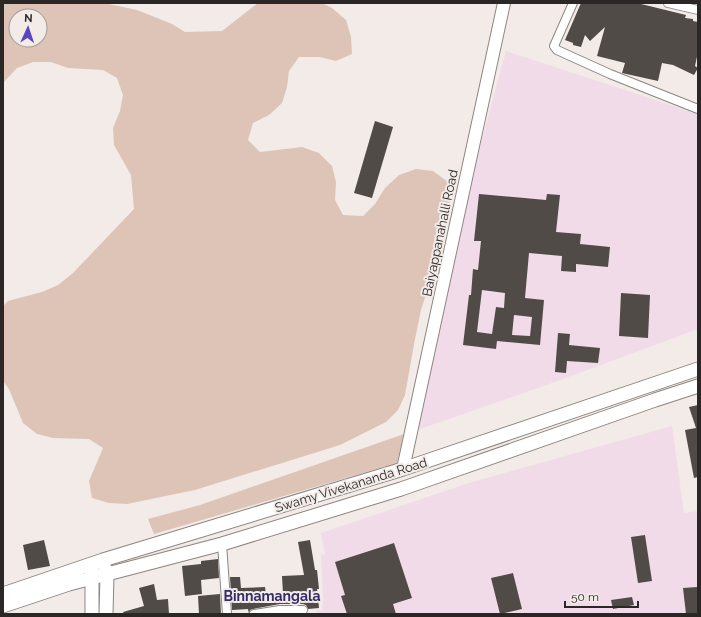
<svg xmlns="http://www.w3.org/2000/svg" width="701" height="617" font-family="Raleway,sans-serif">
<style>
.medical{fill:#f2dbe8}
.green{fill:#ddc4b7;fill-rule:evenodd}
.building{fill:#514b48;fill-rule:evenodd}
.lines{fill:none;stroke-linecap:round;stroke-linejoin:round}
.street-casing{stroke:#8c8682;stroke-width:10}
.secondary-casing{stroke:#8c8682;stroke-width:14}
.primary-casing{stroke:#8c8682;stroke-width:15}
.street{stroke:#fff;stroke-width:8}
.secondary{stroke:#fff;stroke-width:12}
.primary{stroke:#fff;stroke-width:13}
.labels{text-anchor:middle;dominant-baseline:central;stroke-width:4;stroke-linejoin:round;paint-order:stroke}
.street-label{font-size:13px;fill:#2a2726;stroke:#f2ebe7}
.neighbourhood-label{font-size:14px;font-weight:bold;fill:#332c67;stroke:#f2ebe7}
</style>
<rect width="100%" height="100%" fill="#f2ebe7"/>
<g class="medical">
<path d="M 506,51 L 698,114 L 698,329 L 544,386 L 417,430 L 469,187 Z"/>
<path d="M 672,426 L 684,513 L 698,511 L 698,614 L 316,614 L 317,610 L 322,611 L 323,600 L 321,555 L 325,554 L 321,533 L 469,483 Z"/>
</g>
<g class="green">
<path d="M 3,3 L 104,3 L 137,10 L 172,24 L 185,32 L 222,31 L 258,3 L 322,3 L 332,8 L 346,20 L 351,37 L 352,54 L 336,61 L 320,57 L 299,57 L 289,71 L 287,87 L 282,103 L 269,115 L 253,123 L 248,140 L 260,152 L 302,147 L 319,153 L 332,166 L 336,182 L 335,200 L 343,215 L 363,216 L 375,204 L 385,188 L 399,175 L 416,169 L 433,171 L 448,182 L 450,199 L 437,260 L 421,310 L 414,344 L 405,395 L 398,410 L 386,422 L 340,445 L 195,490 L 127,504 L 109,503 L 92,498 L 89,481 L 103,448 L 89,439 L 53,438 L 37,434 L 23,423 L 9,389 L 3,381 L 3,306 L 8,301 L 42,292 L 58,285 L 73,273 L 134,209 L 131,175 L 114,145 L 113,128 L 120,111 L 123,95 L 117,78 L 103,70 L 68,68 L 51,62 L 33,62 L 17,68 L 3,83 ZM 16,16 L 40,16 L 40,40 L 16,40 Z"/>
<path d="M 404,434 L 397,463 L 154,534 L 148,519 L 200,505 Z"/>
</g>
<g class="building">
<path d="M 581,3 L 637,3 L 686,15 L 685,18 L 693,19 L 693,21 L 698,22 L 698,52 L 695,66 L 698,68 L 694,75 L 673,65 L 662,63 L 658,81 L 622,73 L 625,63 L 597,56 L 605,27 L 590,41 L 585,35 L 581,47 L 573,45 L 573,43 L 565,40 Z"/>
<path d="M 375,121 L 393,127 L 372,198 L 354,193 Z"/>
<path d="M 479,194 L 546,200 L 547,194 L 560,195 L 556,232 L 581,234 L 580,244 L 610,247 L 608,267 L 576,264 L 576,272 L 561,271 L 562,256 L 529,253 L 525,298 L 544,300 L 540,345 L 497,341 L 496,349 L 463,345 L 469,295 L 471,295 L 473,269 L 478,270 L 481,241 L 474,241 ZM 482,290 L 505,293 L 504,308 L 496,307 L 492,334 L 477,332 ZM 514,315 L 532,317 L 530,336 L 512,335 Z"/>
<path d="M 621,293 L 650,295 L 648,338 L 619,336 Z"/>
<path d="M 558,333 L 570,334 L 569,345 L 600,348 L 598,363 L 567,361 L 566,373 L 555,372 Z"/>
<path d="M 698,405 L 698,477 L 694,478 L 685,430 L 696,428 L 689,407 Z"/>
<path d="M 645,535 L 652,581 L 638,583 L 631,537 Z"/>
<path d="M 44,540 L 50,566 L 28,570 L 23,545 Z"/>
<path d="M 310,540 L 315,570 L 317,570 L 319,589 L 317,589 L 319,608 L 308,609 L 306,605 L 303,604 L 280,604 L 253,609 L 250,610 L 249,614 L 248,609 L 232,610 L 230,577 L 240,577 L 241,588 L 265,587 L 266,595 L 283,594 L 282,576 L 304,575 L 298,542 Z"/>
<path d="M 394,543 L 412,598 L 393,604 L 396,614 L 347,614 L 341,596 L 345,595 L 335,562 Z"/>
<path d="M 218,559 L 219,578 L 201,580 L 202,594 L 185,596 L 182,566 L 201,564 L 201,561 Z"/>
<path d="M 513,573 L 522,609 L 500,614 L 491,578 Z"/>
<path d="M 154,584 L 157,600 L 168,599 L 169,614 L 124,614 L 123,612 L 144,606 L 139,588 Z"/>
<path d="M 697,587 L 698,614 L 686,614 L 683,588 Z"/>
<path d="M 220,594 L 221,614 L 199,614 L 198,596 Z"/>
<path d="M 632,597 L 634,605 L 613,609 L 611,600 Z"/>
</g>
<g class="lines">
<defs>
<g id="street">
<path d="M 573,3 L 554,46 L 557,50 L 610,74 L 698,109"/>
<path d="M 668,3 L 698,10"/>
<path d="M 222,544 L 227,614"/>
<path d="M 254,614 L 280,610 L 303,610"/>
</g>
<path id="secondary" d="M 403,469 L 504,3"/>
<g id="primary">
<path d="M 105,568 L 107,575 L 106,614"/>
<path d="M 92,570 L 92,614"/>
<path d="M 3,594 L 103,560 L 403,469 L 698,369"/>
<path d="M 3,606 L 69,584 L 222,544 L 401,489 L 655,400 L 698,386"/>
</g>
</defs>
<use href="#street" class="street-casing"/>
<use href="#secondary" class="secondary-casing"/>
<use href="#primary" class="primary-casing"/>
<use href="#street" class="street"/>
<use href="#secondary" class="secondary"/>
<use href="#primary" class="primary"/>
</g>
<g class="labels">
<g class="street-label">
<text transform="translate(440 233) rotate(-78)">Baiyappanahalli Road</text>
<text transform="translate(351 485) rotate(-17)">Swamy Vivekananda Road</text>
</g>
<g class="neighbourhood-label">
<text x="272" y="596">Binnamangala</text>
</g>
</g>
<rect width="701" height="617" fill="none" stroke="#2a2726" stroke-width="8"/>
<g transform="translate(28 28) rotate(3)"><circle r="19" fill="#f2ebe7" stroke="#a29d9a"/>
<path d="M0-3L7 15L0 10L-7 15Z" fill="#5945bd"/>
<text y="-6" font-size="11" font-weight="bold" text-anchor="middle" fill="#2a2726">N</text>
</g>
<path d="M565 601v6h73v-6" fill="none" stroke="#2a2726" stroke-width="2"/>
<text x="571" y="601" font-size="12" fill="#2a2726" stroke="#f2ebe7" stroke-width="3" paint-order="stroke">50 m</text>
</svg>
